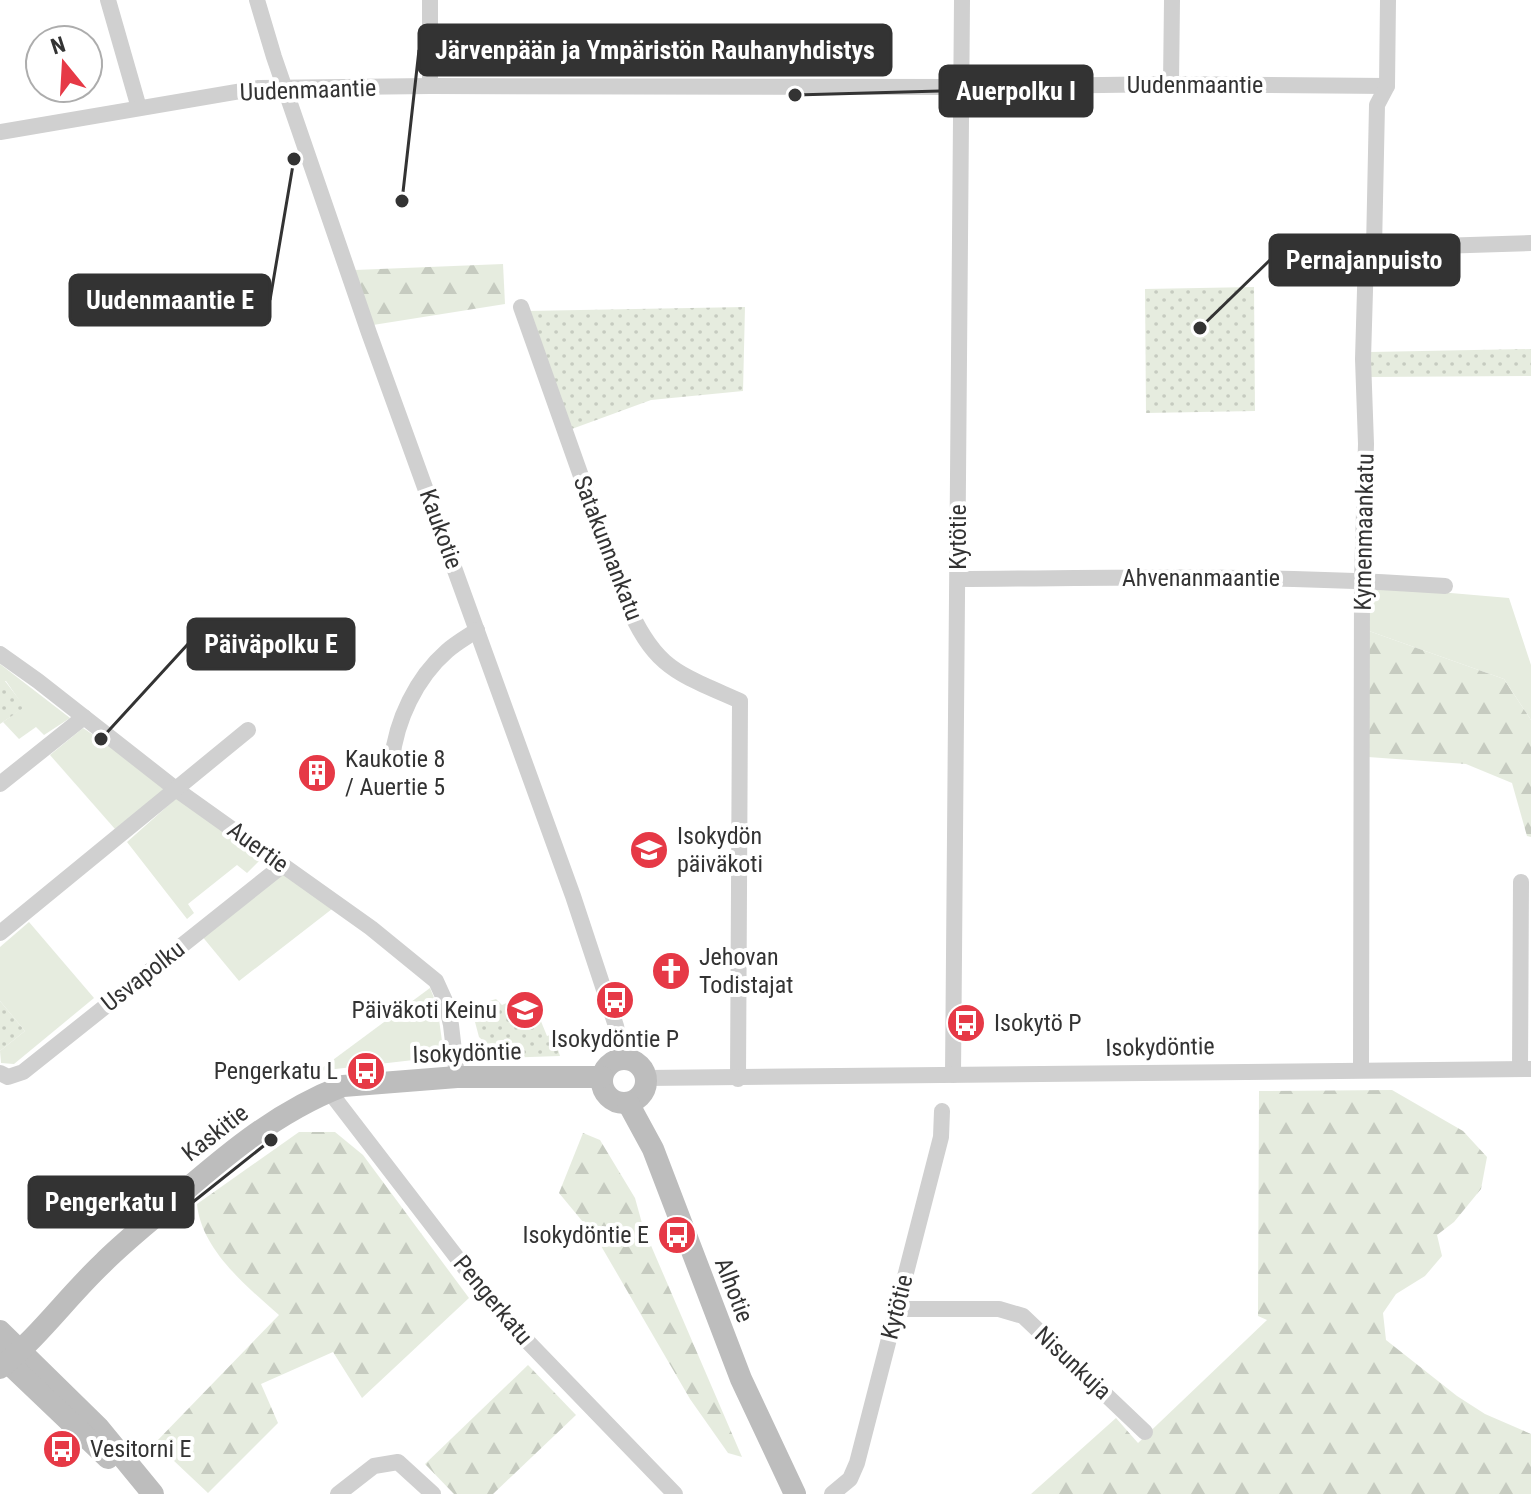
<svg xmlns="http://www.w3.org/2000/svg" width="1531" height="1494" font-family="'Roboto Condensed',sans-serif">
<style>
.green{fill:#e6ecdf}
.forest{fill:url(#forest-firs)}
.park{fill:url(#park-dots)}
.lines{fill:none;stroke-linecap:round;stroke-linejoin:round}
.street{stroke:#d0d0d0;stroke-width:16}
.secondary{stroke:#bdbdbd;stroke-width:22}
.labels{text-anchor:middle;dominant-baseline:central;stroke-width:8;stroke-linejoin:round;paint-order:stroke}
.street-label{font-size:24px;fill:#333;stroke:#fff}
.poi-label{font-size:24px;fill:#333;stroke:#fff;text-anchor:start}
.leader{fill:none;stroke:#333;stroke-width:3}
.callout-dot{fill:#333;stroke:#fff;stroke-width:3}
.callout{fill:#333;stroke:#333;stroke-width:3}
.callout-label{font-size:26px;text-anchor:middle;font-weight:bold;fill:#fff}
</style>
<defs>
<pattern id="forest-firs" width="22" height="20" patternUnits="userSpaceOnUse" patternTransform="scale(2)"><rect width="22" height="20" fill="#e6ecdf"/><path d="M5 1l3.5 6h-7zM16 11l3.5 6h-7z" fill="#c6cbc0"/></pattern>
<pattern id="park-dots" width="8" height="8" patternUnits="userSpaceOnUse" patternTransform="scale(2)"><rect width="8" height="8" fill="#e6ecdf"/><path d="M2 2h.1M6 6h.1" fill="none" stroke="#c6cbc0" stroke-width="1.8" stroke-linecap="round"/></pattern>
</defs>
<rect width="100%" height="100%" fill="#fff"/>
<g class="green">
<path d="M 1369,586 L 1509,598 L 1531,665 L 1531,720 L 1504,679 L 1369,631 Z"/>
<path d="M 0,664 L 70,718 L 44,735 L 36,727 L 19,739 L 3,722 L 24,707 L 6,681 L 0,681 Z"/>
<path d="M 83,728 L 162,781 L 164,792 L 115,829 L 50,755 Z"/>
<path d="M 180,795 L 263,857 L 247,873 L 237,865 L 188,904 L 194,913 L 187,919 L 127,842 Z"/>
<path d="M 283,869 L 332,909 L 239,981 L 201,935 Z"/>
<path d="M 29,922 L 94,998 L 14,1064 L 1,1063 L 0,1051 L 25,1031 L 0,1001 L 0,947 Z"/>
<path d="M 430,988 L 437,1005 L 442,1041 L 431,1058 L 318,1071 Z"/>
</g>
<g class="forest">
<path d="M 503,264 L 505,304 L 373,325 L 355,270 Z"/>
<path d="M 1369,631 L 1504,679 L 1531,720 L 1531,837 L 1527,836 L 1512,783 L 1466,764 L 1368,757 Z"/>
<path d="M 1392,1090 L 1463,1131 L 1487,1157 L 1481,1189 L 1454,1222 L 1437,1235 L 1442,1256 L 1425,1276 L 1396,1294 L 1383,1313 L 1386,1340 L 1457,1396 L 1485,1414 L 1531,1434 L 1531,1494 L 1031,1494 L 1116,1418 L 1138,1443 L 1267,1320 L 1258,1316 L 1259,1091 Z"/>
<path d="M 299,1132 L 335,1132 L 363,1155 L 469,1298 L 362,1398 L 333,1352 L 261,1384 L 278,1423 L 208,1493 L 155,1443 L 279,1315 C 247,1287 201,1249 197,1204 Z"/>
<path d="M 583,1133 L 600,1140 L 635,1198 L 643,1227 L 742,1457 L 728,1453 L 690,1399 L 597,1239 L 559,1193 Z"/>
<path d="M 528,1365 L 576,1415 L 493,1494 L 454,1494 L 425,1464 Z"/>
</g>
<g class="park">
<path d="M 1254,287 L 1255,411 L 1146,413 L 1145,289 Z"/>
<path d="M 745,307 L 743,391 L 651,400 L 569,430 L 526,311 Z"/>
<path d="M 1531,349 L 1531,376 L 1370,377 L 1370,352 Z"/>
<path d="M 0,681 L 5,681 L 25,707 L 0,724 Z"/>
<path d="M 496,999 L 502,1005 L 511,1001 L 515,1013 L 521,1011 L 524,1019 L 538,1014 L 547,1036 L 553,1034 L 560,1056 L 501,1058 L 479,1037 L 471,1007 Z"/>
<path d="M 0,1001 L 25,1031 L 0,1051 Z"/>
</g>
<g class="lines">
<g class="street">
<path d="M 108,0 L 139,108"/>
<path d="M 257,0 L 274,57 L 369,333 L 573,896 L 616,1026 L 623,1059"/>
<path d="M 1171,84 L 1172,0"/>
<path d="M 430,86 L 430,0"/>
<path d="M 0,132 L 259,88 L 430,86 L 960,87 L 1171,84 L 1387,86"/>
<path d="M 1374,248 L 1531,243"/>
<path d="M 521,307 L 625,600 C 655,669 675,672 740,701 L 738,1079"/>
<path d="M 958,579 C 1120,578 1283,574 1445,586"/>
<path d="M 0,654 L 38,681 L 177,790 L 371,928 L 436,981 L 446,1003 L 451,1025 L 457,1077"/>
<path d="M 392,760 C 396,721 416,678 447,651 C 456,643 467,637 477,630"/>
<path d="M 0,784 L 84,717"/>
<path d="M 0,933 L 248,730"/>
<path d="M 1520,1069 L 1521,882"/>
<path d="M 1361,1070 L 1362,580 L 1366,444 L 1363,359 L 1366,256 L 1374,248 L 1377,105 L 1387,86 L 1388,0"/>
<path d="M 0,1073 L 8,1077 L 23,1072 L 283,865"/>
<path d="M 953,1075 L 962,0"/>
<path d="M 646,1078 L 1531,1069"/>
<path d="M 329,1091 L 498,1311 L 675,1494"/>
<path d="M 896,1309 L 999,1309 L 1023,1316 L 1145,1432"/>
<path d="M 338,1494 L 374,1466 L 398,1462 L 433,1494"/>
<path d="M 832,1494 L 850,1479 L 857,1463 L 941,1137 L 942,1111"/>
</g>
<g class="secondary">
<circle cx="624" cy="1081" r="22"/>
<path d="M 628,1103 L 653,1149 L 741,1379 L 795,1494"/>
<path d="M 0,1331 L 98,1427 L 153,1494"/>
<path d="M 0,1355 L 108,1458"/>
<path d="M 0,1368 C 39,1337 67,1297 103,1263 C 123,1243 146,1225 167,1206 C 221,1159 275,1112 343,1086 L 457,1077 L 602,1077"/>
</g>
</g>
<defs>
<symbol id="building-disc" viewBox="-11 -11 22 22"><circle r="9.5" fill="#e63946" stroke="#fff"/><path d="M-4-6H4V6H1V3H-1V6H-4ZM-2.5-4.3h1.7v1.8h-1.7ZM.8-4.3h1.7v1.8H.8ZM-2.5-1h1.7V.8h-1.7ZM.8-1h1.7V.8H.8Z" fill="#fff"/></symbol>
<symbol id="school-disc" viewBox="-11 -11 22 22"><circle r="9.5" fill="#e63946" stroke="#fff"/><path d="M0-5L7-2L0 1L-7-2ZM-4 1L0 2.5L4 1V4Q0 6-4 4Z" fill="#fff"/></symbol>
<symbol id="church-disc" viewBox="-11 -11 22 22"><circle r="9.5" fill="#e63946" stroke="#fff"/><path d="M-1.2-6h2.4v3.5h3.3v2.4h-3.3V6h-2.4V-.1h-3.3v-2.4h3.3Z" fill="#fff"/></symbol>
<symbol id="bus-disc" viewBox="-11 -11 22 22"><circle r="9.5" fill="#e63946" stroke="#fff"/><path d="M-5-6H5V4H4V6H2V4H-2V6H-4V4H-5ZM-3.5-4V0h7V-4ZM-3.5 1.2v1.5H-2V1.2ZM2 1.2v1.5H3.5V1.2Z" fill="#fff"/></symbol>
</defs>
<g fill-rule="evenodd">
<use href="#building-disc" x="295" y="751" width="44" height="44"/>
<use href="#school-disc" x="627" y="828" width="44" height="44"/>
<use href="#church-disc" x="649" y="949" width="44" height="44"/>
<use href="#bus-disc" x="593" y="978" width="44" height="44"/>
<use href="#school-disc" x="503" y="988" width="44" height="44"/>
<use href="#bus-disc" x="944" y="1001" width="44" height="44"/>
<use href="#bus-disc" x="344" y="1049" width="44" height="44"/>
<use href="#bus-disc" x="655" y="1213" width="44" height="44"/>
<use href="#bus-disc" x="40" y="1427" width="44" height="44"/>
</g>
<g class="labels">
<g class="street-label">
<text x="1195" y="85">Uudenmaantie</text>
<text transform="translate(308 90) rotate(-2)">Uudenmaantie</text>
<text transform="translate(441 529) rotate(70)">Kaukotie</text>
<text transform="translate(1364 532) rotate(-89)">Kymenmaankatu</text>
<text transform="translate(958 537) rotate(-90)">Kytötie</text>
<text transform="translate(608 548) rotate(69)">Satakunnankatu</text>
<text x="1201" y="578">Ahvenanmaantie</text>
<text transform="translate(258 847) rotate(36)">Auertie</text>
<text transform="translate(143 976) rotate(-38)">Usvapolku</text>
<text transform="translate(1160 1047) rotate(-1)">Isokydöntie</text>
<text transform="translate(467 1053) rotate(-2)">Isokydöntie</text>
<text transform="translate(215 1133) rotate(-38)">Kaskitie</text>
<text transform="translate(734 1290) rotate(69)">Alhotie</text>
<text transform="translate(493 1300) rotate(50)">Pengerkatu</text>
<text transform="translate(897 1307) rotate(-76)">Kytötie</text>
<text transform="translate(1073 1363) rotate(43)">Nisunkuja</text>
</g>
<g class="poi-label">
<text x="345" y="759">Kaukotie 8<tspan x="345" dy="28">/ Auertie 5</tspan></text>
<text x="677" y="836">Isokydön<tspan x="677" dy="28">päiväkoti</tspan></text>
<text x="699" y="957">Jehovan<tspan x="699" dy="28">Todistajat</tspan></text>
<text x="497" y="1010" text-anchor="end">Päiväkoti Keinu</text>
<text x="994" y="1023">Isokytö P</text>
<text x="615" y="1039" text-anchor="middle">Isokydöntie P</text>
<text x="338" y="1071" text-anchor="end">Pengerkatu L</text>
<text x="649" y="1235" text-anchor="end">Isokydöntie E</text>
<text x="90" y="1449">Vesitorni E</text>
</g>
</g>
<path class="leader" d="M402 201L419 50M795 95L940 91M1200 328L1270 260M294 159L270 300M101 739L188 644M271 1140L193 1202"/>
<g class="callout-dot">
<circle cx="402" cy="201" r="8"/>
<circle cx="795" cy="95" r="8"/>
<circle cx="1200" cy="328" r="8"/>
<circle cx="294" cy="159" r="8"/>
<circle cx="101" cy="739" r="8"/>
<circle cx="271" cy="1140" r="8"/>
</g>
<g class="callout">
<rect x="419" y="25" width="472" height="50" rx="8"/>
<rect x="940" y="66" width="152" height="50" rx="8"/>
<rect x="1270" y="235" width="189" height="50" rx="8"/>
<rect x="70" y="275" width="200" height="50" rx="8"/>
<rect x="188" y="619" width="166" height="50" rx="8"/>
<rect x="29" y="1177" width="164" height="50" rx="8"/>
</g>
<g class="callout-label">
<text x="655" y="59">Järvenpään ja Ympäristön Rauhanyhdistys</text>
<text x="1016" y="100">Auerpolku I</text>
<text x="1364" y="269">Pernajanpuisto</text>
<text x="170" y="309">Uudenmaantie E</text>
<text x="271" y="653">Päiväpolku E</text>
<text x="111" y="1211">Pengerkatu I</text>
</g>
<g transform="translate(64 64) rotate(342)"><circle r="38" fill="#ffffff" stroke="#adadad" stroke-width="2"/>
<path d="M0-6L14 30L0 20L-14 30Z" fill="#e63946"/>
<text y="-12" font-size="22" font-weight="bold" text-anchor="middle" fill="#333333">N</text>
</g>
</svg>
